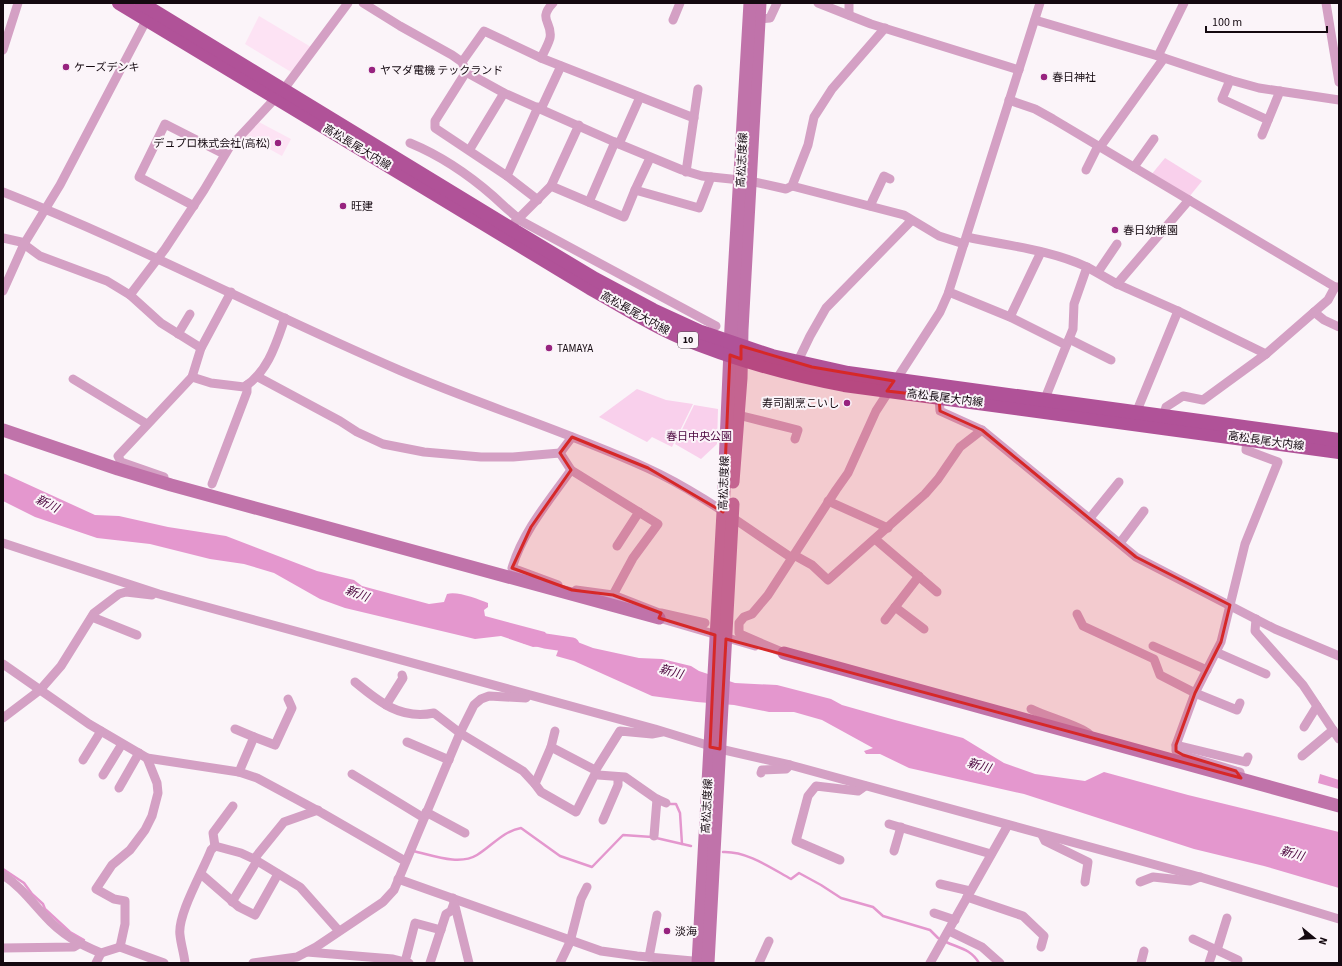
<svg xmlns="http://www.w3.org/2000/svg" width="1342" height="966" font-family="'Source Sans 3','Noto Sans JP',sans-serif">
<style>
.built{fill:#fde3f4}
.green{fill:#f9d0ec}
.water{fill:#e497ce}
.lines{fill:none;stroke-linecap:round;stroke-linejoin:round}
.stream{stroke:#e497ce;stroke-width:2.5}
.river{stroke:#e497ce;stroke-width:15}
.street{stroke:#d4a0c4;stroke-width:9}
.secondary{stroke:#c073aa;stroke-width:13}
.primary{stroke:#b05298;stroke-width:14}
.marked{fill:#d62828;fill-opacity:0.2;stroke:#d62828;stroke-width:3;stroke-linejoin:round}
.poi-dot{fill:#97227f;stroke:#fbf4f9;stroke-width:1.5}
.labels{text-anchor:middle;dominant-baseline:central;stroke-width:4;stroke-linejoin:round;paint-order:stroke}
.shield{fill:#fbf4f9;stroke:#595056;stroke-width:1}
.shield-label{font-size:10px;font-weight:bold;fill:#140910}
.poi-label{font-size:11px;fill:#140910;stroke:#fbf4f9;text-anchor:start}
.street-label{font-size:11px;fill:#140910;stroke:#fbf4f9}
.park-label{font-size:11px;fill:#4b063e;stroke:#fbf4f9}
.water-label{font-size:12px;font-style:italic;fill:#4a053c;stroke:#fbf4f9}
</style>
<rect width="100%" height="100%" fill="#fbf4f9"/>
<g class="built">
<path d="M 259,16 L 311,47 L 291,72 L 245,44 Z"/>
<path d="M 257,121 L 291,139 L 282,156 L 244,135 Z"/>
</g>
<g class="green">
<path d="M 1165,158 L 1202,181 L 1189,197 L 1151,175 Z"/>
<path d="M 637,389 L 666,400 L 693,404 L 672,447 L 652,437 L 647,442 L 599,417 Z"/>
<path d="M 694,405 L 718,409 L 717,444 L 701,459 L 675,444 Z"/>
</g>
<g class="water">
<path d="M 3,473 L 95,515 L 119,516 L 168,527 L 226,536 L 317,571 L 354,580 L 362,586 L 429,604 L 444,602 L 447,594 C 458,591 477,599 488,603 L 488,607 L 484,610 L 485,616 L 545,632 L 547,635 L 543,646 L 533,647 L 501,636 L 475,639 L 345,608 L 320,599 L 274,573 L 244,564 L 210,559 L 150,544 L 97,538 L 35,517 L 3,501 Z"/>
<path d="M 562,636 L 593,648 L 639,658 L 662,659 L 691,666 L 699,671 L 735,683 L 777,685 L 831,699 L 842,705 L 895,720 L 963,738 L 1004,763 L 1035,774 L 1085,781 L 1104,772 L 1188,795 L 1339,832 L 1339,888 L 1264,866 L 1194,849 L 1024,794 L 909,768 L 880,754 L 866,754 L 864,751 L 873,748 L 822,720 L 794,712 L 769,712 L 734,705 L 697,702 L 652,696 L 574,661 L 556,656 L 559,648 L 551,645 L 553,639 L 560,641 Z"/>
<path d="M 1320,774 L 1339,780 L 1339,789 L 1318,783 Z"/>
</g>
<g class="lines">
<g class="stream">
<path d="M 668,804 L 676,804 L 680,813 L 682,844"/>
<path d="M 413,851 C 432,855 459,866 477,855 C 492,846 503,831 521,828 L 560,856 L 592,867 L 623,835 L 652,837 L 691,846"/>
<path d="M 723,852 C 747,851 771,868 791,879 L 799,873 L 821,885 L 841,898 L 873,907 L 883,916 L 930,930 L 938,938"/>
<path d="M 3,869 L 24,883 L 32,894 L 43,904 L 45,909 L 70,932 L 84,940"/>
<path d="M 946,942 C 959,948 971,949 979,963"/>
</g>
<path class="river" d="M 525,636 L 545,641 L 572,645"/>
<g class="street">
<path d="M 363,3 L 400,26 L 452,55 L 462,62 L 466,72 L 504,93 L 619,144 L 682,170 L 702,176 L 750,181 L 786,189 L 792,186 L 808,145 L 814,117 L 832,89 L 885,28"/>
<path d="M 818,3 L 871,24 L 1019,70"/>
<path d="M 1326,3 L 1339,82"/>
<path d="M 849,15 L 849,3"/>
<path d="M 759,19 L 770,18 L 777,3"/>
<path d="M 673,20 L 680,3"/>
<path d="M 1035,20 L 1158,56 L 1230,80 L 1259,88 L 1339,100"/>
<path d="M 3,50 L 18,3"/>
<path d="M 1158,56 L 1184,3"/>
<path d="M 541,58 C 544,52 548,45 550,38 C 553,22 537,20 553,3"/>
<path d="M 462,62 L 484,31 L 541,58 L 694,118"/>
<path d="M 466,72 L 435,121 L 435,128 L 507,176"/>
<path d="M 1230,80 L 1222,99 L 1268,120"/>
<path d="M 1009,100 L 1035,109 L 1053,119 L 1335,287"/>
<path d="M 538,107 L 507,176 L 538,200"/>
<path d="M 541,109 L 561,66"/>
<path d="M 579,125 L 551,186 L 624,217 L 635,190"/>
<path d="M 1262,135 L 1280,91"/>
<path d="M 410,143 C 439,155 469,175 493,196 C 503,205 512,214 523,222 L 716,326"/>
<path d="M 619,144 L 640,97"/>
<path d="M 1100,147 L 1164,58"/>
<path d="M 470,149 L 504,93"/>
<path d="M 650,158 L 635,190 L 699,208 L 711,177"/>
<path d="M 1134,167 L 1154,139"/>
<path d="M 1086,170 L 1098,146"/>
<path d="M 686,172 L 698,89"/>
<path d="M 792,186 L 904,215 L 939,236 L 964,244"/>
<path d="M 3,192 C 138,245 266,313 399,370 C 480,405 566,431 647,468 C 698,491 745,527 792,558"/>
<path d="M 589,202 L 615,142"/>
<path d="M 194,206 L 139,177 L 165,124 L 224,154"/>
<path d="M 870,206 L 884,176 L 890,179"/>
<path d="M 514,223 L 551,186"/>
<path d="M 967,237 C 1007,246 1049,249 1087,267 L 1074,304 L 1073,329 L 1044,401"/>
<path d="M 3,238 L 21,242 L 40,256 L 107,281 L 130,295 L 165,249 L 204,190 L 229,148 L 284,89 L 348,3"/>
<path d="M 1087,267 L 1117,284 L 1189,200"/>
<path d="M 1098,272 L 1117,244"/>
<path d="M 1117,284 L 1178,311 L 1266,354 L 1328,300 L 1335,287 L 1339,287"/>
<path d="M 3,291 L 24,244 L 60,185 L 147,19"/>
<path d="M 949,292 L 1010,317 L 1066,345"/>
<path d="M 130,295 L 161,323 L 201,348"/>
<path d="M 1314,312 L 1324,320 L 1339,327"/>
<path d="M 1010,317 L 1041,252"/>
<path d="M 178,334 L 190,314"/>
<path d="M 1069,339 L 1111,360"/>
<path d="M 797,363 L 810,336 L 826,308 L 911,221"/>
<path d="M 192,377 L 211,383 L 244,387 C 268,372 276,344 285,318"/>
<path d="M 258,377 L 340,421 L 357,432 L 383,444 L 424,452 L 481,457 L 513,457 L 560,453"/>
<path d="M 73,379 L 147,424"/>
<path d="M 939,397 L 940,411 L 982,430 L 1136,557 L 1275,629 L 1339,656"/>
<path d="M 1136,413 L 1178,311"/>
<path d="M 738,415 L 798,430 L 795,439"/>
<path d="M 1163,417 L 1166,407 L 1183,396 L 1203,400 L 1266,354"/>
<path d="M 571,470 L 658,524 L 633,558 L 613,595"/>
<path d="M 164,477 L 121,462 L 118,456 L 192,377 L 201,348 L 231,292"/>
<path d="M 212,484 L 247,392 L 247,385"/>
<path d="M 828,501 L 888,528"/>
<path d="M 1090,518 L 1119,482"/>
<path d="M 875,539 L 937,592"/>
<path d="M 3,543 L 159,594 L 655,729 L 720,749 L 790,765 L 1200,877 L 1339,919"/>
<path d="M 1120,543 L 1144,511"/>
<path d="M 617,546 L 639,512"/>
<path d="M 794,555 L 812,565 L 828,580 L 925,494 L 938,479 L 960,447 L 982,430"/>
<path d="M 558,585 L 512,568 C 523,531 549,501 571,470 L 560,453 L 572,437"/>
<path d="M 576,590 L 613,595 L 659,613"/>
<path d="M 895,607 L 924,629"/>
<path d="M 1077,614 L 1083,626 L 1154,659 L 1160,675 L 1195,693 L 1237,710 L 1240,703"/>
<path d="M 92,617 L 137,635"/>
<path d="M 1256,619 L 1255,631 L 1303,685 L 1339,739"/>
<path d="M 885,620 L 919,576"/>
<path d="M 705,623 L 661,613 L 659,618 L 755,646"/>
<path d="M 1153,646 L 1207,670"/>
<path d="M 1216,652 L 1266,674"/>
<path d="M 784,653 L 742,635 L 739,633 L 739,623 L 744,617 L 752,614 L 768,595 L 836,490 L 848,473 L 876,411 L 940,312 L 948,294 L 1040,3"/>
<path d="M 3,664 L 89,724 L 147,758 L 239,772 L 257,778 L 322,813 L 405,861"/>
<path d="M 355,682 C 379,702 401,720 434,713 L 460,733 L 523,771 L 535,784"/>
<path d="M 386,705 L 403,678 L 402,675"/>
<path d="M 1031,709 C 1044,716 1081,726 1089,734"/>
<path d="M 3,718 L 40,690 L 61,666 L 94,613 L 119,594 L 126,592 L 152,595"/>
<path d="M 1304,727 L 1317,706"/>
<path d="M 235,729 L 254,737"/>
<path d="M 662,732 L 652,734 L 620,731 L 595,771 L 598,775 L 625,777 L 655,798 L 666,803"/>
<path d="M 407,742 L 449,760"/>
<path d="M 1176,745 L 1246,762 L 1248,757"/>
<path d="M 551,747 L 555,731"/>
<path d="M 1302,756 L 1333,730"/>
<path d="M 83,760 L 101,731"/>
<path d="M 595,770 L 551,747 L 535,784 L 541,792 L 576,812 L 596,772"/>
<path d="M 239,772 L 254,737 L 275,745 L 292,708 L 288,699"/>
<path d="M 761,773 L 762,770 L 786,769 L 790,765"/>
<path d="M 352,774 L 424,818"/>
<path d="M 103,775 L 122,744"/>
<path d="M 1241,778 L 1240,772 L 1236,771 L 1183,755 L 1176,751 L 1176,745 L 1195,693 L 1221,642 L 1245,544 L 1278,462 L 1246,450 L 1247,439"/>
<path d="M 119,788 L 139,753"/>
<path d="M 426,812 L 465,833"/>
<path d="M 603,820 L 618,785 L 618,777"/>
<path d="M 889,824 L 991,854"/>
<path d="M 1042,835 L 1045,841 L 1088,862 L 1085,882"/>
<path d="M 654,836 L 657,799"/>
<path d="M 215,846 L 213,833 L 233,806"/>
<path d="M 894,851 L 901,827"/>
<path d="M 254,859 L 300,887 L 339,931"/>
<path d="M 840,860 L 796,841 L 808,796 L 816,786 L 858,791 L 865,786"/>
<path d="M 201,874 L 239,907 L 255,915 L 278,874"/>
<path d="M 3,875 C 20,886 31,901 45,916 C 61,934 79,944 101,953 L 120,947 L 164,963"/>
<path d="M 398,879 L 601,951 L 637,956 L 704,962"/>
<path d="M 1140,882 L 1153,877 L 1190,881 L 1200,877"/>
<path d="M 940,884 L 970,891"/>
<path d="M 967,897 L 1023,916 L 1044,936 L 1041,947"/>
<path d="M 453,898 L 469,963"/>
<path d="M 232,902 L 257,861"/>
<path d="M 934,913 L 955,920"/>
<path d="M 949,931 L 982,947 L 1000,963"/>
<path d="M 1193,939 L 1238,960"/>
<path d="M 120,947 L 125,924 L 125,901 L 114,899 L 96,889 L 112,865 L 130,850 L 145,830 L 152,816 L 158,793 L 157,783 L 147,758"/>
<path d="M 3,948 L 74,947 L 79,944"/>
<path d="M 307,952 L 393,959 L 405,962 L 404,963"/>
<path d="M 649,957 L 657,915"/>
<path d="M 96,963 L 101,953"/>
<path d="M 185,963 C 184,953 181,945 180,935 C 177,915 203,871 211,850 L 215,846 L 241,853 L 254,859 L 284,822 L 318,810"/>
<path d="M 253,963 L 297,957 L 316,947 L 383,902 L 394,890 L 460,733 L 474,705 L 481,699 L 489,696 L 526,698"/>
<path d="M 409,963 L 405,962 L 415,923 L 441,930"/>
<path d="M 430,963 L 446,914 L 451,911 L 454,903"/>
<path d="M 560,963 L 570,942 L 581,899 L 587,887"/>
<path d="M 759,963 L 769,941"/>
<path d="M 930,963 L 1008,825"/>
<path d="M 1141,963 L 1144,951"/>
<path d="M 1209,963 L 1213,951 L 1218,947 L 1227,918"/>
</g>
<g class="secondary">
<path d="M 3,430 L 118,469 L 171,485 L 659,618"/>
<path d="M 733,482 L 741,378 L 742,330 L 760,3"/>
<path d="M 784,653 L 1339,806"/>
<path d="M 698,963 L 723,512 L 731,327 L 750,3"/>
<path d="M 708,963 L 733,504"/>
</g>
<g class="primary">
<path d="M 119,3 L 590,288 C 619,304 648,323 678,336 C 732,359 787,374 844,385 L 1339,452"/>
<path d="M 141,3 L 510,228 L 595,279 L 653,310 L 701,332 L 772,356 L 848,373 L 1339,440"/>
</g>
</g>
<path class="marked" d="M 741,346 L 812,367 L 894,381 L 887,391 L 939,397 L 940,411 L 982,430 L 1136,557 L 1230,605 L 1221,642 L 1195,693 L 1176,745 L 1176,751 L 1183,755 L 1236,771 L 1241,778 L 726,639 L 720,749 L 710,747 L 715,635 L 659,618 L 661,613 L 613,595 L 572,590 L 512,568 L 531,527 L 571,470 L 560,453 L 572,437 L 648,468 L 723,512 L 730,355 L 741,359 Z"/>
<g class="poi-dot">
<circle cx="66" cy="67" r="4"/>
<circle cx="372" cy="70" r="4"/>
<circle cx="1044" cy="77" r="4"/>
<circle cx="278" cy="143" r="4"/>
<circle cx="343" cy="206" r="4"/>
<circle cx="1115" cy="230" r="4"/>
<circle cx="549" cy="348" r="4"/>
<circle cx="847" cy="403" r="4"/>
<circle cx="667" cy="931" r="4"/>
</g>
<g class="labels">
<rect class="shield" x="678" y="332" width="20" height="16" rx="3"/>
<g class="shield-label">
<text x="688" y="340">10</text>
</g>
<g class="poi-label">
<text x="74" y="67">ケーズデンキ</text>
<text x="380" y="70">ヤマダ電機 テックランド</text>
<text x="1052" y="77">春日神社</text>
<text x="270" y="143" text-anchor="end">デュプロ株式会社(高松)</text>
<text x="351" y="206">旺建</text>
<text x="1123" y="230">春日幼稚園</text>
<text x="557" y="348">TAMAYA</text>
<text x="839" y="403" text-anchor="end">寿司割烹こいし</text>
<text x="675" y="931">淡海</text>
</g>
<g class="street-label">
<text transform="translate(357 147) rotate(31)">高松長尾大内線</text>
<text transform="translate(742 160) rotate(-87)">高松志度線</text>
<text transform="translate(635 313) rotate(29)">高松長尾大内線</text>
<text transform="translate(945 398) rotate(7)">高松長尾大内線</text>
<text transform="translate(1266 441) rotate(8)">高松長尾大内線</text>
<text transform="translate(724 483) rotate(-88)">高松志度線</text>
<text transform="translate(707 806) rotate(-87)">高松志度線</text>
</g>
<g class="park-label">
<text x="699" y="436">春日中央公園</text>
</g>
<g class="water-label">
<text transform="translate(47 504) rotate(26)">新川</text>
<text transform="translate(357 594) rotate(21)">新川</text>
<text transform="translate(671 672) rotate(15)">新川</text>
<text transform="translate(979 766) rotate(16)">新川</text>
<text transform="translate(1292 854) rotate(16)">新川</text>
</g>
</g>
<rect width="1342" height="966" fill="none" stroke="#140910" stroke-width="8"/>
<g transform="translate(1314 938) rotate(108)" stroke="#fbf4f9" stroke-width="3" paint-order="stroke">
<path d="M0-3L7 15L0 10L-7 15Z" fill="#140910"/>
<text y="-6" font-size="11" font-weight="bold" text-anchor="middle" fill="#140910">N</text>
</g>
<path d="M1206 26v6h121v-6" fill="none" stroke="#140910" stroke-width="2"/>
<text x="1212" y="26" font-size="12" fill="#140910" stroke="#fbf4f9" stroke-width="3" paint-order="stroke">100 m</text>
</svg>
